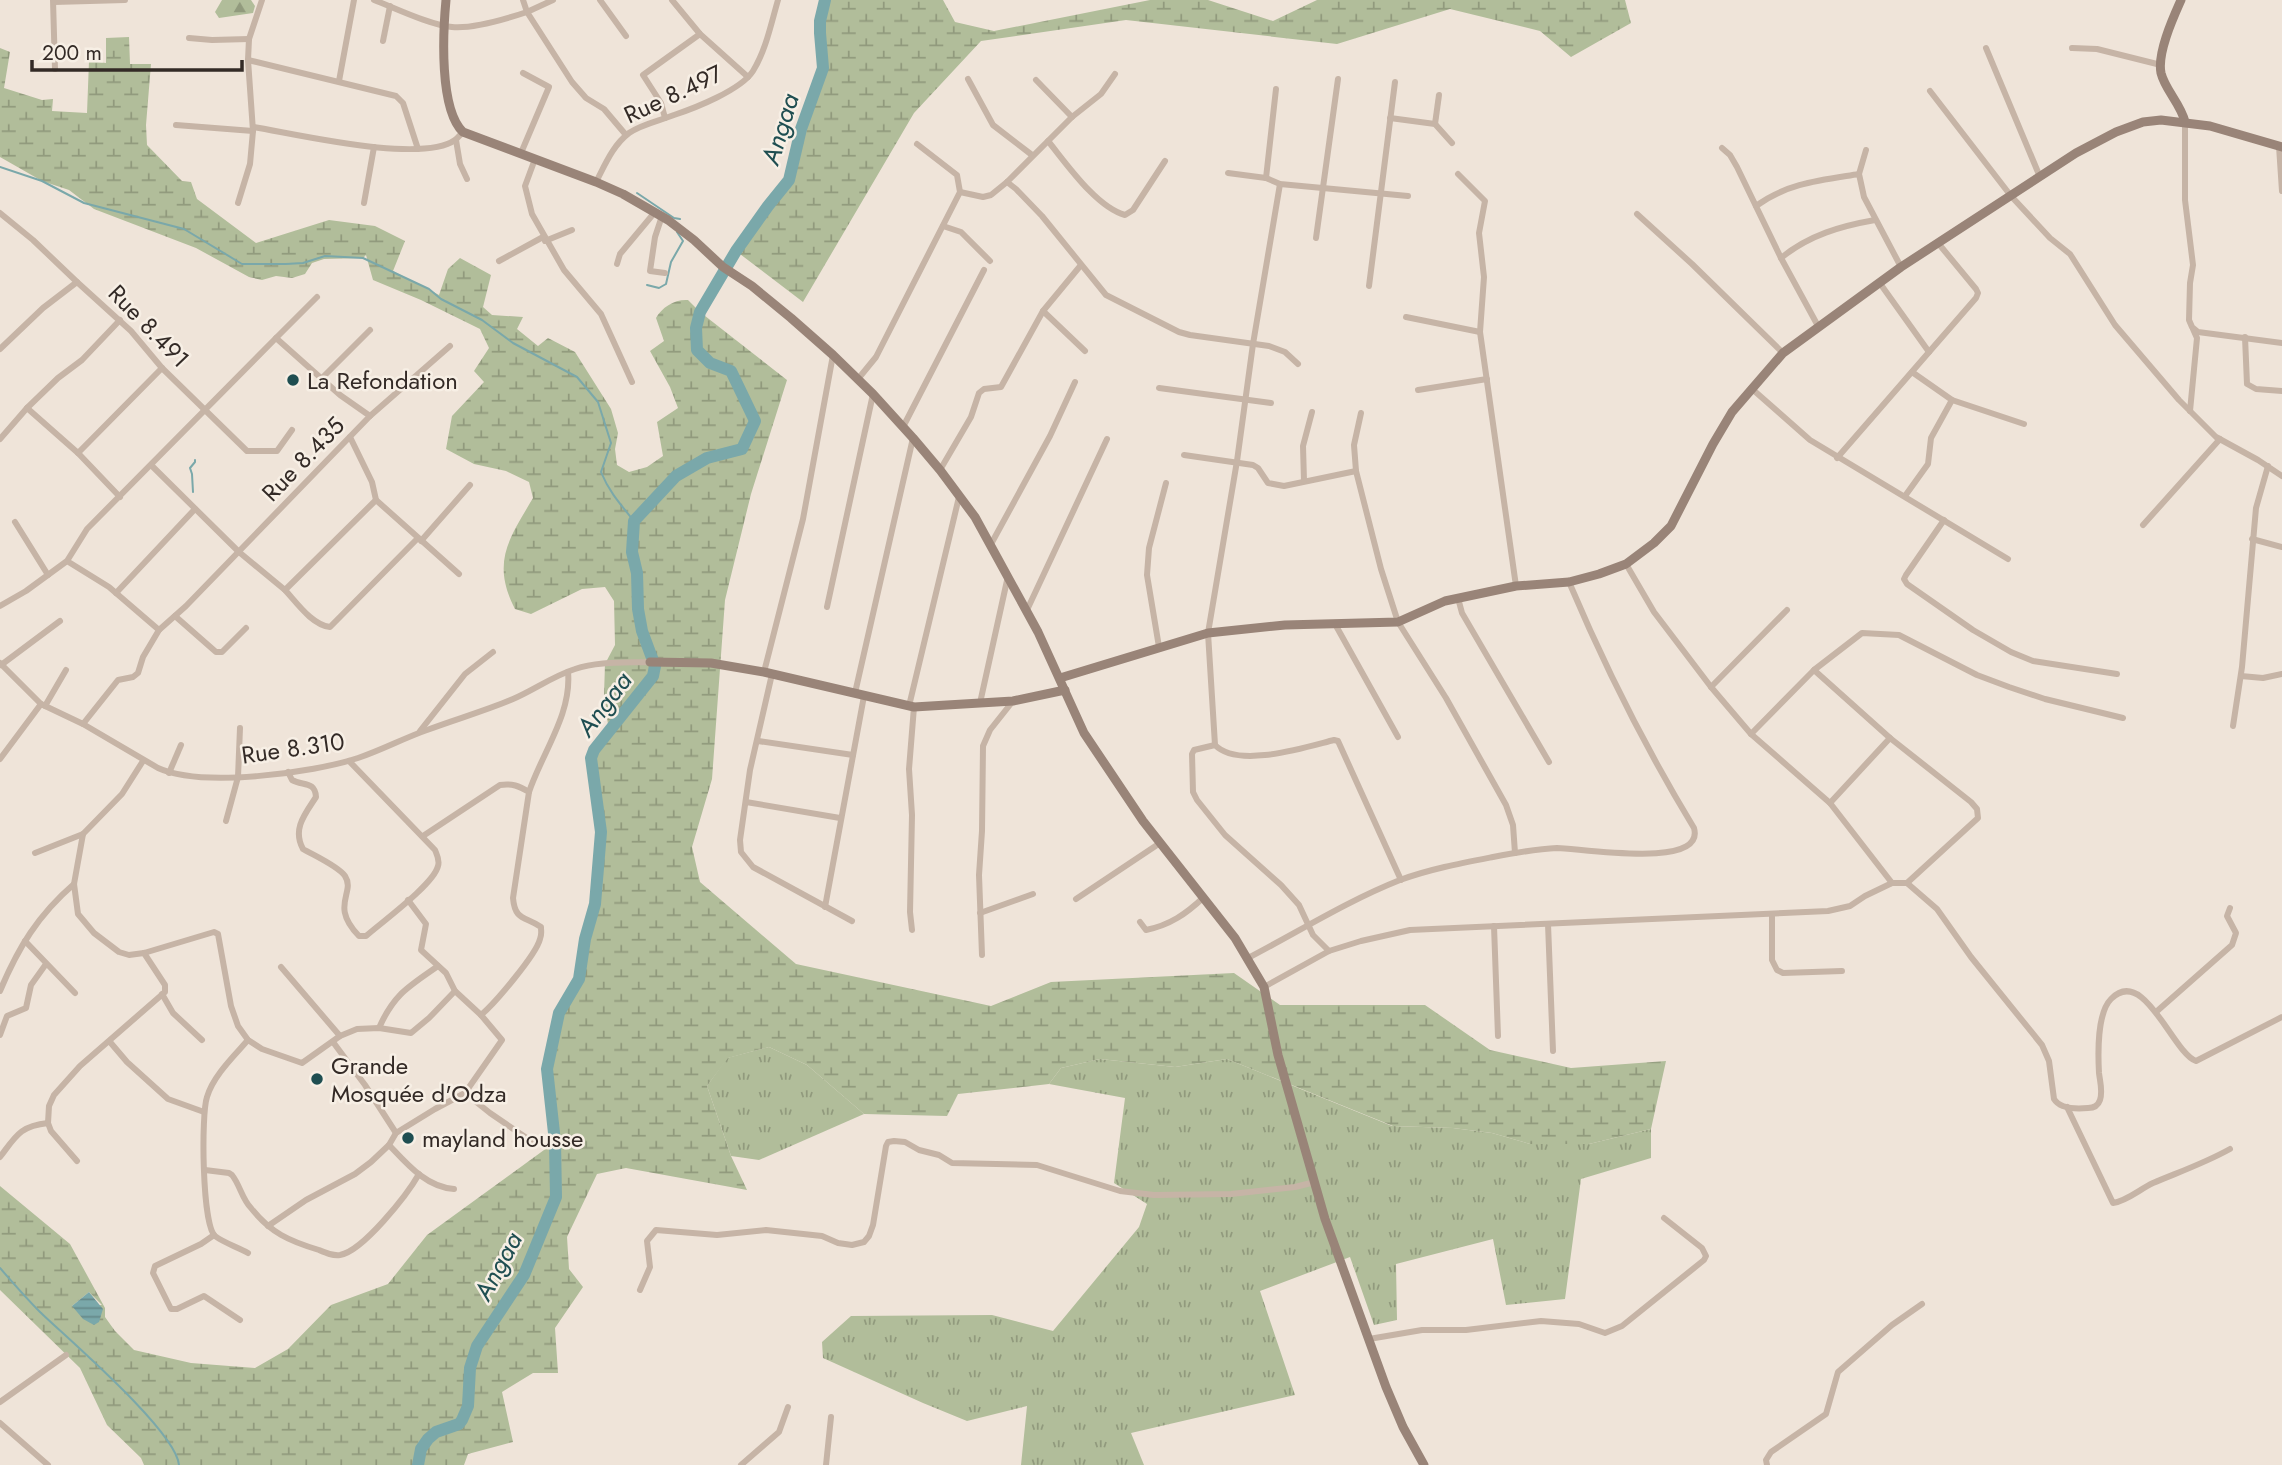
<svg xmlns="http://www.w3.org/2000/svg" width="2282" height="1465" font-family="Jost,sans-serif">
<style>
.grass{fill:url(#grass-tufts)}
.forest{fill:url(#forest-firs)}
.wetland{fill:url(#wetland-marsh);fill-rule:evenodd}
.water{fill:url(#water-rules)}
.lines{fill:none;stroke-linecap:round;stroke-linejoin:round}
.stream{stroke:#7aa8aa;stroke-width:2}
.river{stroke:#7aa8aa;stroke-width:12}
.street{stroke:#c6b4a6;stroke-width:6}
.secondary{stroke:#998478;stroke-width:9}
.poi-dot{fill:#1f4e51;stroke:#f7efe5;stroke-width:2.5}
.labels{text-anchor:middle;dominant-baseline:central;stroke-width:5;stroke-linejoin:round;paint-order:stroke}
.street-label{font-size:24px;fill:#332a26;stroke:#f7efe5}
.poi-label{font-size:24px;fill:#332a26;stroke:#f7efe5;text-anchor:start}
.water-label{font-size:26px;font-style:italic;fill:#1f4e51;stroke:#f7efe5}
</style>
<defs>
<pattern id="grass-tufts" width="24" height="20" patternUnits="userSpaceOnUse" patternTransform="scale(1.75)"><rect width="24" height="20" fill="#b1bd9a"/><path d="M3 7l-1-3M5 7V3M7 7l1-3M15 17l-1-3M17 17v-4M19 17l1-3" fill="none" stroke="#919a7d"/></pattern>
<pattern id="forest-firs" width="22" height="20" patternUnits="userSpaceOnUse" patternTransform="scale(1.75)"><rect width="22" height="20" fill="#b1bd9a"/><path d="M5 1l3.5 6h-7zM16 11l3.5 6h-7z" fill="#919a7d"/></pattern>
<pattern id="wetland-marsh" width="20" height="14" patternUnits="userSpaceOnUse" patternTransform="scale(1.75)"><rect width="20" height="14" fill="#b1bd9a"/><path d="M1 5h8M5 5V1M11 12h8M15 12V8" fill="none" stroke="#919a7d"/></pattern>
<pattern id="water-rules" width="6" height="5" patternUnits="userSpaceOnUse" patternTransform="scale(1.75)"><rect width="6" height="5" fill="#7aa8aa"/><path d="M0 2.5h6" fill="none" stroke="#65898a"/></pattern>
</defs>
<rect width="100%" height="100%" fill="#efe4d9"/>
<g class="grass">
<path d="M 769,1047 L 807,1065 L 864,1114 L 759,1160 L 731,1156 L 707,1086 L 727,1058 Z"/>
<path d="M 1100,1059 L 1175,1067 L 1227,1059 L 1392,1126 L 1453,1128 L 1492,1133 L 1530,1144 L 1589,1144 L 1651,1129 L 1651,1158 L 1581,1179 L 1565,1299 L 1506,1305 L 1493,1239 L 1396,1264 L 1397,1320 L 1374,1325 L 1350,1257 L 1260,1291 L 1295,1395 L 1131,1433 L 1144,1465 L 1021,1465 L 1027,1406 L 967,1421 L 923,1403 L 823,1358 L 822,1342 L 851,1316 L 992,1315 L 1053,1331 L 1139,1227 L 1147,1204 L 1114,1183 L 1125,1098 L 1049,1084 L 1061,1068 Z"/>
</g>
<path class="forest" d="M 222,0 L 251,0 L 255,6 L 253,13 L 219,18 L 215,12 Z"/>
<g class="wetland">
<path d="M 825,0 L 943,0 L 955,22 L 994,31 L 1150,0 L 1208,0 L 1273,21 L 1317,0 L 1625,0 L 1631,23 L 1571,57 L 1540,31 L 1450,9 L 1337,44 L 1126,20 L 981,41 L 914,113 L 803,302 L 736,251 L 768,206 L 789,180 L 801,129 L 823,68 L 820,33 Z"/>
<path d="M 129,37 L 130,64 L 151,64 L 146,125 L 147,145 L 182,181 L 191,182 L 197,199 L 256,243 L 329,220 L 375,226 L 405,241 L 393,271 L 439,295 L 448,269 L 460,258 L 491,275 L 483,307 L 492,315 L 523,317 L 517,329 L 538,346 L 548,338 L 575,352 L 611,409 L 618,433 L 615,449 L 617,465 L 629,472 L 647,467 L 663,456 L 657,422 L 678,408 L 670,387 L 650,351 L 664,341 L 656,318 C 662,307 675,299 688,300 L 700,312 L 787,380 L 751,494 L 725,600 L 712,779 L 692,847 L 700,882 L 796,964 L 991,1006 L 1051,982 L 1234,973 L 1280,1005 L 1425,1005 L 1490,1050 L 1571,1068 L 1666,1061 L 1651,1129 L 1589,1144 L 1530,1144 L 1492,1133 L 1453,1128 L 1393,1126 L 1227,1059 L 1175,1067 L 1100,1059 L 1061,1068 L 1049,1084 L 958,1094 L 947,1116 L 864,1114 L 807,1065 L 769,1047 L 728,1058 L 707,1086 L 731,1156 L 747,1190 L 626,1168 L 597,1174 L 567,1237 L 569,1269 L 583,1287 L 555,1328 L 558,1373 L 533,1373 L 502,1392 L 513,1442 L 468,1454 L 464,1465 L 144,1465 L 141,1458 L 107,1425 L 80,1368 L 0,1290 L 0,1186 L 70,1244 L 105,1308 L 105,1317 L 115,1331 L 134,1350 L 191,1363 L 255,1368 L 288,1349 L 331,1305 L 388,1284 L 427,1235 L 555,1142 L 547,1069 L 559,1013 L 579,979 L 585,939 L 595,903 L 601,832 L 591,758 L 594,750 L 609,732 L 604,695 L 605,664 L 615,645 L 614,601 L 605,587 L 582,589 L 531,614 L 515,609 C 491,562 509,539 533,498 L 529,482 L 506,471 L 474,464 L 446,449 L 452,416 L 484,382 L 474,371 L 489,348 L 480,329 L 421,300 L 373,280 L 366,255 L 363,258 L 324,259 L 312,263 L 305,274 L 292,278 L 276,276 L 262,280 L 249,277 L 196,248 L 94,209 L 69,190 L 42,181 L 0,157 L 0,48 L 10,52 L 4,88 L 42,100 L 53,99 L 52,111 L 87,113 L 89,61 L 106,63 L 106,38 ZM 89,1292 L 102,1305 L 72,1306 Z"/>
</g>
<path class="water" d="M 89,1292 L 103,1309 L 99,1322 L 94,1325 L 83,1319 L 72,1306 Z"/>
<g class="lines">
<g class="stream">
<path d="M 0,167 L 42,181 L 84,203 L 184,229 L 242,264 L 286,264 L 303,263 L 325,256 L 363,258 L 429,289 L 441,299 L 482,320 L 513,343 L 577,377 L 598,402 L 611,443 L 601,472 C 609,492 621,505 634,521"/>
<path d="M 637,193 L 674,218 L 680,219"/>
<path d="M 647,285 L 659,288 L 666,284 L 671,262 L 683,241 L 677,232"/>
<path d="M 193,492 L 192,474 L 190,468 L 195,462 L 195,460"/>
<path d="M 0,1268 C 13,1283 26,1298 40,1312 C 68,1339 176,1431 179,1465"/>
</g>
<path class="river" d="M 418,1465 L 421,1449 L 428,1439 L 436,1432 L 459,1424 L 462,1420 L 468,1406 L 470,1368 L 477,1346 L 524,1275 L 556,1197 L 555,1142 L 547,1069 L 559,1013 L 579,979 L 585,939 L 595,904 L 601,832 L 591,758 L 594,750 L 653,676 L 655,666 L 642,631 L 638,609 L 637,573 L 632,552 L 634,521 L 676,476 L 707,458 L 742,449 L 755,421 L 731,371 L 710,363 L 697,350 L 696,328 L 700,312 L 736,251 L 768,206 L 789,180 L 801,129 L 823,68 L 820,33 L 820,21 L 825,0"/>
<g class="street">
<path d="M 53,0 L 55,69"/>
<path d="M 374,0 C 395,8 430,25 452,27 C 474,29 506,19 527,12 L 523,0"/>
<path d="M 553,0 L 527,12 L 572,82 L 586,98 L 604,109 L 626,135"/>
<path d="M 600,0 L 626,36"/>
<path d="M 672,0 L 700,34 L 748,77"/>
<path d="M 54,2 L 125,0"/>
<path d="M 189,38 L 212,40 L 249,39"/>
<path d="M 383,41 L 390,6"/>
<path d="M 1986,48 L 2040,177"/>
<path d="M 2072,48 L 2097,49 L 2161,65"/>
<path d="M 248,60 L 396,96 L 403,103 L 418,149"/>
<path d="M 968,79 L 993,125 L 1032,155"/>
<path d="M 1036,80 L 1072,117"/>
<path d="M 339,81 L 354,0"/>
<path d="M 1930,91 L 2011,196 L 2050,238 L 2070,254 L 2115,325 L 2179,400 L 2216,437 L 2258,460 L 2282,476"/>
<path d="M 665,118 L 661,103 L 643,75 L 700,34"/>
<path d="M 1390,118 L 1435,124 L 1452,143"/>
<path d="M 2185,122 L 2185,200 L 2193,265 L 2190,283 L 2189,320 L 2192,327 L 2198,332 L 2282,343"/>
<path d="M 1435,124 L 1439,95"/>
<path d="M 176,125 L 253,131"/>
<path d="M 253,127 C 296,134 421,164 455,140 C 458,138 460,135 463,132"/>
<path d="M 456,140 L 460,164 L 467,179"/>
<path d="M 1048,141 C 1066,163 1096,207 1125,215 L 1133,210 L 1165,161"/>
<path d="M 2279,146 L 2282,191"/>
<path d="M 1722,148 L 1730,155 L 1737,167 L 1781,258 L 1818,326"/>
<path d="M 1866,150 L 1859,174 L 1864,197 L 1901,267"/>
<path d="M 521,153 L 549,87 L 523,73"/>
<path d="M 535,159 L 525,186 L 532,214 L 564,270 L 601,314 L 632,382"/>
<path d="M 1228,173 L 1266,178 L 1280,184 L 1408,196"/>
<path d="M 1458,174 L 1485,201 L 1479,233 L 1484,277 L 1480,332 L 1516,586"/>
<path d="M 1266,178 L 1276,89"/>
<path d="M 596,182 C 605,165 613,145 629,133 C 642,124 659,121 674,115 C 695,108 741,90 753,71 C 766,50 771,24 778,0"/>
<path d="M 1007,182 L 1016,189 L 1042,216 L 1106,295 L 1179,332 L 1190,335 L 1269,346 L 1285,352 L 1298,364"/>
<path d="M 1280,184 L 1253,344 L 1237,461 L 1208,633 L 1215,745 C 1238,769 1306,747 1334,740 L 1338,741 L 1401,880"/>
<path d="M 960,192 L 983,197 L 991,195 L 1007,182 L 1072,117 L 1101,94 L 1115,74"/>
<path d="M 238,203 L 250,164 L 253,131 L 248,60 L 249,39 L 262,0"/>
<path d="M 364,203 L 374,147"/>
<path d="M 1756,206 C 1787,183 1822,180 1859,174"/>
<path d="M 0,213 L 33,240 L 77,282"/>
<path d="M 1637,214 L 1692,264 L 1783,353"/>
<path d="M 662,216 L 655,237 L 650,271 L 665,273"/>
<path d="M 943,226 L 961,232 L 990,261"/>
<path d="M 1316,238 L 1338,79"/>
<path d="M 545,241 L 572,230"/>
<path d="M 1781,258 C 1809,235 1841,226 1875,220"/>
<path d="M 499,261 L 543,237"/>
<path d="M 617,264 L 620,254 L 655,212"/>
<path d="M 1879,282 L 1929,352"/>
<path d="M 1369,286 L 1395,82"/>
<path d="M 1043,311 L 1085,351"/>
<path d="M 1406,317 L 1480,332"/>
<path d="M 2245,337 L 2247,384 L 2256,389 L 2282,391"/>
<path d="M 276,338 L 317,297"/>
<path d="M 0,349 L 43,308 L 77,282 L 131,331 L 162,368 L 247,451 L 277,451 L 292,430"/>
<path d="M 1912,372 L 1952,400 L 2024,424"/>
<path d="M 321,379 L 370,330"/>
<path d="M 858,379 L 876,357 L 960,192 L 957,175 L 917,144"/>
<path d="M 1159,388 L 1271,403"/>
<path d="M 1751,388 L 1810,440 L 2008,559"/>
<path d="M 1418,390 L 1487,379"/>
<path d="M 27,408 L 78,453 L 120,497"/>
<path d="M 2190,411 L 2197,338 L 2193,329"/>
<path d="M 1361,413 L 1354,445 L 1356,471 L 1381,569 L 1398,622 L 1446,698 L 1506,805 L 1513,825 L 1515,853"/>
<path d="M 370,416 L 450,346"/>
<path d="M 903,427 L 984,270"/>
<path d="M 0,439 L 27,408 L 58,378 L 82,360 L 120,320"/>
<path d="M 78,453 L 162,368"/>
<path d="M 1184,455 L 1253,465 L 1258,468 L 1268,483 L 1284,486 L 1356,471"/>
<path d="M 1837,458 L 1976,298 L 1978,293 L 1976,289 L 1938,243"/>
<path d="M 151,465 L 239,552 L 285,590 L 376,500 L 372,482 L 350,437"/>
<path d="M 940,470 L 971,417 L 979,393 L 984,389 L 1001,387 L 1043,311 L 1081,265"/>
<path d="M 1304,481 L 1303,446 L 1312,412"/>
<path d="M 1905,496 L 1928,464 L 1931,438 L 1952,400"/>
<path d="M 376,500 L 459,574"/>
<path d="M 1944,520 L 1906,575 L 1904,579 L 1907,584 L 1973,630 L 2011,652 L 2033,661 L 2117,674"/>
<path d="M 15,522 L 48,575"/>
<path d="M 2143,525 L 2220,439"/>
<path d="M 2252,539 L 2282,547"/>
<path d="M 421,541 L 470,485"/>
<path d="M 990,546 L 1050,436 L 1075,382"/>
<path d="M 1626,564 L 1654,612 L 1711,687 L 1751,734 L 1830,803 L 1892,883"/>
<path d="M 285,590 C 297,603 312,625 330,627 L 418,538"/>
<path d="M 116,593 L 195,509"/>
<path d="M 1458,598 L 1462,613 L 1549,762"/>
<path d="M 0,606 L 26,591 L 67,561 L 87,529 L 276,338 L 340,395 L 370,416 L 186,606 L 159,630 L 109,587 L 67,561"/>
<path d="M 827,607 L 873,394"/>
<path d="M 1027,610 L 1107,439"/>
<path d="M 175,616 L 216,652 L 222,652 L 246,628"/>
<path d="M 1335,624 L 1398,737"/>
<path d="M 1159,647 L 1147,575 L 1149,548 L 1166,483"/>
<path d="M 0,663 L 41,704 L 83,724 L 158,768 C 202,788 312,773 358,758 C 382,750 404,738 427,730 C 456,719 485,711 513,699 C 534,690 553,676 575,669 C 598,661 626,663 650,662"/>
<path d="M 1,665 L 60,621"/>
<path d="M 1814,670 L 1890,738 L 1971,802 L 1977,809 L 1978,818 L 1907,883"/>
<path d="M 764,672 L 803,519 L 833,355"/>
<path d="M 772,674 L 750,770 L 740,840 L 741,852 L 753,867 L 852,921"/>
<path d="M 2241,676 L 2263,678 L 2282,674"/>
<path d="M 1711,687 L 1787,610"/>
<path d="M 855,693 L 913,438"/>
<path d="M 980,703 L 1008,576"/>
<path d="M 45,706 L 66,670"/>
<path d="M 909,706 L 959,497"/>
<path d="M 83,724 L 118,680 L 133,677 L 138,673 L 143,657 L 159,630"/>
<path d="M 2233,726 L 2242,667 L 2256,508 L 2268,466"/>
<path d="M 420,731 L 465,674 L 493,652"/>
<path d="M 1751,734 L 1814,670 L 1862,633 L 1899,635 L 1977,675 L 2009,687 L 2045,699 L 2123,718"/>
<path d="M 758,741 L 853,755"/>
<path d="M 1215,745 L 1194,750 L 1192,754 L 1193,792 L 1197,800 L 1225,835 L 1281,885 L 1299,905 L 1313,935 L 1329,951"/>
<path d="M 0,759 L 41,704"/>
<path d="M 143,761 L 122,794 L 83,834 L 74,884 L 78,914 L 94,933 L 119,952 L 129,955 L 144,953 L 214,932 L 218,934 L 231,1006 L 238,1026 L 248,1040 L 262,1049 L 302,1063 L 340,1036 L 357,1029 L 379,1028 L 411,1033 L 429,1018 L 455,991 L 481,1015 C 495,1003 536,955 540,939 C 542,934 541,932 541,927 C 525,916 515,921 513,898 L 529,792 C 519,786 512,783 500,785 L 423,836"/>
<path d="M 288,772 L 292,780 C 303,786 315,781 316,797 C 305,814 292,829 303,849 C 313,855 338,866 345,876 C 356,893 329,905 359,936 L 366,936 C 382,922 434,884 438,866 C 440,860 437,855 435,850 L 349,761"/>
<path d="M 169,773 L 181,745"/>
<path d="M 529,792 C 542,753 572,714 568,672"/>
<path d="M 746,802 L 840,818"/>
<path d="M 1830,803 L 1890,738"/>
<path d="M 226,821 L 238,777 L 240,728"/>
<path d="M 35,853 L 83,834"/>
<path d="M 1076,899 L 1160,843"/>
<path d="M 408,900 L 426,924 L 421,950 L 446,973 L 455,991"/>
<path d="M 825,907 L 864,696"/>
<path d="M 980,913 L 1033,894"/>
<path d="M 1772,914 L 1772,960 L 1777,970 L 1783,973 L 1842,971"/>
<path d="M 1140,922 L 1146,930 C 1170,925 1186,914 1204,897"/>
<path d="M 1548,924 L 1553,1051"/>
<path d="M 1494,926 L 1498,1036"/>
<path d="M 912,930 L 910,912 L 912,815 L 909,769 L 914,707"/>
<path d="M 25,941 L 75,993"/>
<path d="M 982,955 L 979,875 L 982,831 L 983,746 L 990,730 L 1013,701"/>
<path d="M 1248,958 C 1298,932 1347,901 1400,880 C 1430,869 1462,863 1493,857 C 1514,853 1536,849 1557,848 C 1579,848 1706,870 1694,828 C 1646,749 1605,667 1569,582"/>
<path d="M 281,967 L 340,1036"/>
<path d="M 1264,987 L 1329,951 L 1361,941 L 1410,930 L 1828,911 L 1850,906 L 1865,896 L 1892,883 L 1907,883 L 1937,909 L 1971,957 L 2042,1045 L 2049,1061 L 2054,1099 C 2060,1109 2077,1109 2088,1108 C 2094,1108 2098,1106 2100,1100 C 2103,1091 2100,1082 2099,1073 C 2098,1055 2097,1013 2111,999 C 2144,965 2172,1052 2196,1061 L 2282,1017"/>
<path d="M 0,991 C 18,948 38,915 74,884"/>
<path d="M 162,994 L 173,1013 L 202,1040"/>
<path d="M 2156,1012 L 2232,945 L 2236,933 L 2227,916 L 2230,908"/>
<path d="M 379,1028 C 394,994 408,987 438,966"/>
<path d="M 0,1035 L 7,1016 L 26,1008 L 31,985 L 46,964"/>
<path d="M 248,1040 C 234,1056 213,1076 207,1097 C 201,1114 202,1225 215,1236 C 224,1243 238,1247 248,1253"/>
<path d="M 110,1042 L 127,1062 L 168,1099 L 204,1112"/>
<path d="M 333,1042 L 365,1085 L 396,1133"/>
<path d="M 465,1093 L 490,1113 L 531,1141"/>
<path d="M 2067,1107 L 2113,1203 C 2127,1201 2140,1189 2153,1183 C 2179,1172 2205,1163 2230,1149"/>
<path d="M 389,1145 C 407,1164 426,1187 454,1189"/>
<path d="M 0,1157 C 16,1136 20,1126 48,1123"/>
<path d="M 77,1161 L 51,1131 L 48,1123 L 49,1106 L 54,1095 L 80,1066 L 165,992 L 165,985 L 144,953"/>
<path d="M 205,1170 L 229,1173 L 232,1175 C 240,1185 242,1199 251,1208 C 271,1233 289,1241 319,1250 C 326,1253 333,1256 340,1255 C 363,1251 407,1195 419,1174"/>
<path d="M 268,1226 L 306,1200 L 355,1174 L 371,1162 L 389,1145 L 396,1133 L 435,1109 L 465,1093 L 502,1040 L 481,1015"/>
<path d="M 214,1235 L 201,1244 L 155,1266 L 153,1273 L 171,1309 L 177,1309 L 204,1296 L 240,1320"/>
<path d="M 640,1290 L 650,1267 L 647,1241 L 656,1230 L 717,1235 L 766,1230 L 822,1236 L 838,1243 L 852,1245 L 864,1242 L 869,1236 L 873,1225 L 886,1146 L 888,1142 L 894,1141 L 905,1142 L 919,1150 L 939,1155 L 952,1163 L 1037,1165 L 1120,1191 L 1154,1195 L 1231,1194 L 1295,1187 L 1315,1182"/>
<path d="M 1369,1339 L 1422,1330 L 1466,1330 L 1541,1321 L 1579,1324 L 1605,1333 L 1622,1326 L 1704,1260 L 1706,1256 L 1702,1248 L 1664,1218"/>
<path d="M 0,1402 L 66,1355"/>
<path d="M 0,1423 L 48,1465"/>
<path d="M 741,1465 L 779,1432 L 788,1407"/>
<path d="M 826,1465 L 831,1417"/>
<path d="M 1767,1465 L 1766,1460 L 1771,1452 L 1826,1414 L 1838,1372 L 1892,1325 L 1922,1304"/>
</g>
<g class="secondary">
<path d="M 446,0 C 443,32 439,109 463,132 L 596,182 L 623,194 L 668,220 L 694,240 L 723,267 L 752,286 L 791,318 L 833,355 L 873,394 L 913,438 L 940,470 L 975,517 L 1038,632 L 1084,733 L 1143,821 L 1235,938 L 1264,987 L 1278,1055 L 1325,1219 L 1386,1387 L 1403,1427 L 1424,1465"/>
<path d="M 2181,0 C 2173,18 2157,53 2161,73 C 2165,90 2181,104 2185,122"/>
<path d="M 650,662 L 711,663 L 764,672 L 914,707 L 1013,701 L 1065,690"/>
<path d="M 1060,678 L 1208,633 L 1285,625 L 1398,622 L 1445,601 L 1516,586 L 1569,582 L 1599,574 L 1626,564 L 1654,543 L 1671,526 L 1713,444 L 1732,412 L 1783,353 L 1901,267 L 2076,153 L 2116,132 L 2143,122 L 2161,120 L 2210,126 L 2282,147"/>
</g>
</g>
<g class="poi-dot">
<circle cx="293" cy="380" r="7"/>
<circle cx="317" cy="1079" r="7"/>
<circle cx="408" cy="1138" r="7"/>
</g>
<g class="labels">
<g class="street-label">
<text transform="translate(673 94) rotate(-25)">Rue 8.497</text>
<text transform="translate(149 326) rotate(46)">Rue 8.491</text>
<text transform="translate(303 459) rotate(-46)">Rue 8.435</text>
<text transform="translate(293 748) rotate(-8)">Rue 8.310</text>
</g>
<g class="poi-label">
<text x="307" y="380">La Refondation</text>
<text x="331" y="1065">Grande<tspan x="331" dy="28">Mosquée d'Odza</tspan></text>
<text x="422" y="1138">mayland housse</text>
</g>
<g class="water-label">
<text transform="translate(780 129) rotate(-73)">Angaa</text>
<text transform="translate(604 704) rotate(-53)">Angaa</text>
<text transform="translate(498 1266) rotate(-62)">Angaa</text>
</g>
</g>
<path d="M32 60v10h210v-10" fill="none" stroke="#332a26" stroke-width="3.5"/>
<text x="42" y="60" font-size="21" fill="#332a26" stroke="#f7efe5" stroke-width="5" paint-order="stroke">200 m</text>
</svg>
